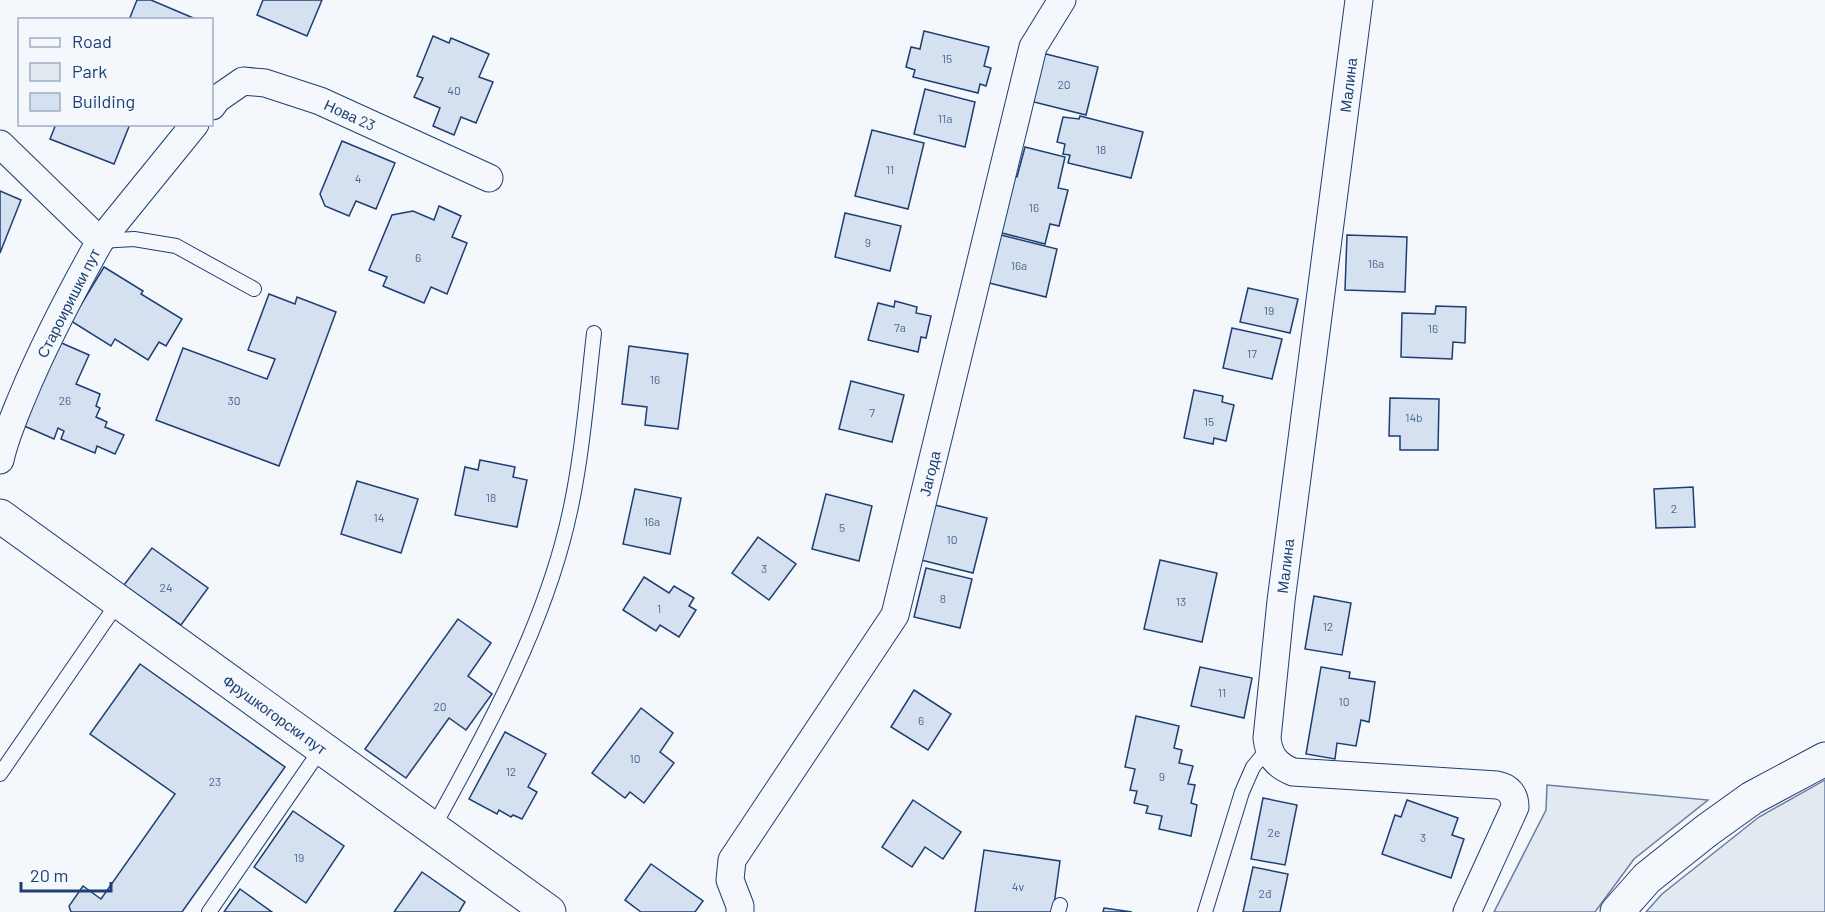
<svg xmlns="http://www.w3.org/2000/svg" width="1825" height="912" font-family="Barlow,sans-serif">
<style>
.green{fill:#e3e9f0;stroke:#687fa3;stroke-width:1.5}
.building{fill:#d5e0f0;stroke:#1d3f73;stroke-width:1.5}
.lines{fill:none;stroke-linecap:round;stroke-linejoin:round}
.lane-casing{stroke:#1d3f73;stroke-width:16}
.street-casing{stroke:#1d3f73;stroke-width:29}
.secondary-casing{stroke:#1d3f73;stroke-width:35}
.lane{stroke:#f4f7fb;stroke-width:14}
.street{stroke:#f4f7fb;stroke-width:27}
.secondary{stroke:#f4f7fb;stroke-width:33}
.labels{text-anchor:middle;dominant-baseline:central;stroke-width:4.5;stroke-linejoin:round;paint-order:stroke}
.number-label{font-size:12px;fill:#4b6792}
.street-label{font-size:15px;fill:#1d3f73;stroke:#f4f7fb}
</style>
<rect width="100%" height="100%" fill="#f4f7fb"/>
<g class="green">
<path d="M 1825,780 L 1825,912 L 1646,912 L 1662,894 L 1759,817 Z"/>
<path d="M 1547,785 L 1708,800 L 1634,859 L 1595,912 L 1494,912 L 1546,810 Z"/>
</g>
<g class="building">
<path d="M 137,0 L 151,0 L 198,20 L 129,20 Z"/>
<path d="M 263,0 L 322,0 L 307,36 L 257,15 Z"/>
<path d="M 924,31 L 989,47 L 984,66 L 991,68 L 986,86 L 980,84 L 978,93 L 913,77 L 915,70 L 906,67 L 911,47 L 920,49 Z"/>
<path d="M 433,36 L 449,43 L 451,38 L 489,54 L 479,77 L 493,82 L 476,123 L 461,117 L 454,135 L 433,126 L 440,108 L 414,97 L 423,78 L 417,76 Z"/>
<path d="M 1042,53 L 1098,67 L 1086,115 L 1030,101 Z"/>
<path d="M 925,89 L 975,102 L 965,147 L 914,134 Z"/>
<path d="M 1080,116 L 1143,132 L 1131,178 L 1068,163 L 1070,155 L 1063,154 L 1065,144 L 1057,142 L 1063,117 L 1079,119 Z"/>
<path d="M 56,124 L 130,124 L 114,164 L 50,139 Z"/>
<path d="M 872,130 L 924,143 L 908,209 L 855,196 Z"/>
<path d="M 342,141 L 395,163 L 376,209 L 356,201 L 349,216 L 325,206 L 320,194 Z"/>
<path d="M 1025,147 L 1065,157 L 1058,188 L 1068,190 L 1059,226 L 1050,224 L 1045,244 L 998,232 L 1012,176 L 1017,177 Z"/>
<path d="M 0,191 L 21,200 L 0,253 Z"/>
<path d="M 439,206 L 461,216 L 452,237 L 467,243 L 447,294 L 431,287 L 424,303 L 383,286 L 387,277 L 369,270 L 392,215 L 413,211 L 434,220 Z"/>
<path d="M 845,213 L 901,226 L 890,271 L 835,257 Z"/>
<path d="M 993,233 L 1057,249 L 1046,297 L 981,281 Z"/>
<path d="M 1347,235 L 1407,237 L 1405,292 L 1345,290 Z"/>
<path d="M 104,267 L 143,291 L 141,294 L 182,319 L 166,346 L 159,342 L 148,360 L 115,339 L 111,346 L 71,321 Z"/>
<path d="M 1248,288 L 1298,299 L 1290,333 L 1240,322 Z"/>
<path d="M 269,294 L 295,304 L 297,297 L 336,312 L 279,466 L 156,420 L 183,348 L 267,379 L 275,359 L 248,350 Z"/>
<path d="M 895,301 L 917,307 L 916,313 L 931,316 L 926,338 L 921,337 L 918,352 L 868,340 L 878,303 L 894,307 Z"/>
<path d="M 1436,306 L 1466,307 L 1465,343 L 1453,342 L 1452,359 L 1401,357 L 1402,313 L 1435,314 Z"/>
<path d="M 1232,328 L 1282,339 L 1272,379 L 1223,368 Z"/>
<path d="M 57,341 L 89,355 L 76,384 L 100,394 L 96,406 L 100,408 L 96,417 L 107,422 L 105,427 L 124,435 L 115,454 L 97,446 L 95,453 L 61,439 L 64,431 L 58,428 L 54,439 L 22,425 Z"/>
<path d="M 629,346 L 688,354 L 678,429 L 645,425 L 647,407 L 622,404 Z"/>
<path d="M 851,381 L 904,395 L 892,442 L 839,429 Z"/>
<path d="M 1194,390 L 1223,396 L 1222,402 L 1234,405 L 1226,441 L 1214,438 L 1213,444 L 1184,438 Z"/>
<path d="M 1390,398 L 1439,399 L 1438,450 L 1400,450 L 1400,436 L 1389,436 Z"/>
<path d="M 480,460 L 515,467 L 513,477 L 527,480 L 517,527 L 455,515 L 465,467 L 478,470 Z"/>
<path d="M 357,481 L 418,499 L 401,553 L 341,534 Z"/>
<path d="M 1693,487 L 1695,527 L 1656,528 L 1654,489 Z"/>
<path d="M 635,489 L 681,498 L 670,554 L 623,544 Z"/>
<path d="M 826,494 L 872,506 L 859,561 L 812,549 Z"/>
<path d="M 931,504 L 987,518 L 973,573 L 917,559 Z"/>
<path d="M 758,537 L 796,564 L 769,600 L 732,573 Z"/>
<path d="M 152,548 L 208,588 L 181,625 L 124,585 Z"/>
<path d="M 1160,560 L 1217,573 L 1202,642 L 1144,629 Z"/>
<path d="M 926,568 L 972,579 L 960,628 L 914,617 Z"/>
<path d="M 644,577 L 669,593 L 674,586 L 694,598 L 689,606 L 696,610 L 679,637 L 660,625 L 656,631 L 623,610 Z"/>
<path d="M 1314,596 L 1351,603 L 1342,655 L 1305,649 Z"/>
<path d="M 458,619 L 491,643 L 468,676 L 492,694 L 466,730 L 449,718 L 406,778 L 365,749 Z"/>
<path d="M 140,664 L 285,767 L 182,912 L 71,912 L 69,906 L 83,886 L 101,899 L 175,794 L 90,734 Z"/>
<path d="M 1200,667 L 1252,678 L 1244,718 L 1191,706 Z"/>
<path d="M 1321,667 L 1350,672 L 1349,678 L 1375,682 L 1369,722 L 1361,720 L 1356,746 L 1337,743 L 1335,759 L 1306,754 Z"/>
<path d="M 914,690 L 951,714 L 928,750 L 891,727 Z"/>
<path d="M 641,708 L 673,733 L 660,752 L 674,763 L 644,803 L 630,792 L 625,798 L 592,773 Z"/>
<path d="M 1136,716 L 1179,726 L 1174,748 L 1182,750 L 1179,763 L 1193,766 L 1188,784 L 1195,785 L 1191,803 L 1197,805 L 1191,836 L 1159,829 L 1162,816 L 1146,813 L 1148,806 L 1134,803 L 1137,791 L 1130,790 L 1135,769 L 1125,767 Z"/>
<path d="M 505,732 L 546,754 L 528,787 L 537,792 L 522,819 L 513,815 L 511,817 L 499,810 L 497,814 L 469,799 Z"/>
<path d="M 1263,798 L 1297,805 L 1285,865 L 1251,859 Z"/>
<path d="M 913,800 L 961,832 L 943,859 L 925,847 L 912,867 L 882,847 Z"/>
<path d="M 1407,800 L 1458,818 L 1452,835 L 1464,839 L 1451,878 L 1382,854 L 1395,815 L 1401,817 Z"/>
<path d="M 293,811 L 344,846 L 306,903 L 254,867 Z"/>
<path d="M 984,850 L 1060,861 L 1053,912 L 975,912 Z"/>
<path d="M 651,864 L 703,901 L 695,912 L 641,912 L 625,900 Z"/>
<path d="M 1253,867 L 1288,874 L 1280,912 L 1243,912 Z"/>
<path d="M 422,872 L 465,902 L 459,912 L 394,912 Z"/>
<path d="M 240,889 L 272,912 L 224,912 Z"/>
<path d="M 1104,908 L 1132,912 L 1103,912 Z"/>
</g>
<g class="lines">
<defs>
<g id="lane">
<path d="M 100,241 L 134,239 L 176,246 L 254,289"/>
<path d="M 0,774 L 119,601"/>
<path d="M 433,828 C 482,739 535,643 562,544 C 581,476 586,403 594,333"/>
<path d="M 209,912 L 321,749"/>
<path d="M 1058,912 L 1060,905"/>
<path d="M 1205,912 L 1242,792 L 1253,767 L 1268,749"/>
</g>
<g id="street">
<path d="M 1359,0 L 1281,601 L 1267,738 C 1269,756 1276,765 1293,772 L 1497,785 C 1509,787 1515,795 1515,807 L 1467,912"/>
<path id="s1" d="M 212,106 L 217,99 L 243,81 L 265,83 L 320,101 L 489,178"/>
<path d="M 0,144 L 100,241 C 72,291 45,342 23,395 C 14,417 5,437 0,460"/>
<path d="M 100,241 L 195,124"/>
<path id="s2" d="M 740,912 L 740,906 L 730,880 L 732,860 L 895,615 L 1033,47 L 1062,0"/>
</g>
<g id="secondary">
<path id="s3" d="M 0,516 L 549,912"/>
<path d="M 1617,912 L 1647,878 L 1706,831 L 1752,798 L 1825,759"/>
</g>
</defs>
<use href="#lane" class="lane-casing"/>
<use href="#street" class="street-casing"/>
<use href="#secondary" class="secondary-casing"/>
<use href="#lane" class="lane"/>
<use href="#street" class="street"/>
<use href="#secondary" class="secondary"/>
</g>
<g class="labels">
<g class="number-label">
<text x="947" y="58">15</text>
<text x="1064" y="84">20</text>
<text x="454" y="90">40</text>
<text x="945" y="118">11a</text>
<text x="1101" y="149">18</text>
<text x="890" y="169">11</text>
<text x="358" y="178">4</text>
<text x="1034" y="207">16</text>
<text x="868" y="242">9</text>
<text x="418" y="257">6</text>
<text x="1376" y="263">16a</text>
<text x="1019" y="265">16a</text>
<text x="1269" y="310">19</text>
<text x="900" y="327">7a</text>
<text x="1433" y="328">16</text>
<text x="1252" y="353">17</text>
<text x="655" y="379">16</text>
<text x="65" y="400">26</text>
<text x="234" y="400">30</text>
<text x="872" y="412">7</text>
<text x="1414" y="417">14b</text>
<text x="1209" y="421">15</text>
<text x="491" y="497">18</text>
<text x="1674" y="508">2</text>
<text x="379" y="517">14</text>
<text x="652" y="521">16a</text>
<text x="842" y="527">5</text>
<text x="952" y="539">10</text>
<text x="764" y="568">3</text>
<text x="166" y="587">24</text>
<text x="943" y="598">8</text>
<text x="1181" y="601">13</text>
<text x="659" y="608">1</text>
<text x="1328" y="626">12</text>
<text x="1222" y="692">11</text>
<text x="1344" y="701">10</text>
<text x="440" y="706">20</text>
<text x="921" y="720">6</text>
<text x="635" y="758">10</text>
<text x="511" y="771">12</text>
<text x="1162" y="776">9</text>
<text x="215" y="781">23</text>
<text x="1274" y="832">2e</text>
<text x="1423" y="837">3</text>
<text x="299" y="857">19</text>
<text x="1018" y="886">4v</text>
<text x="1265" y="893">2đ</text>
</g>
<g class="street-label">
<text transform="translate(1348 85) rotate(-83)">Малина</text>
<text stroke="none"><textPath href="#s1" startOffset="153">Нова 23</textPath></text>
<text transform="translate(68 303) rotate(-63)">Староиришки пут</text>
<text stroke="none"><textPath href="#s2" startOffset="494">Јагода</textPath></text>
<text transform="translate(1285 566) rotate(-83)">Малина</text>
<text stroke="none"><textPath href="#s3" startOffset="339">Фрушкогорски пут</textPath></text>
</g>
</g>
<rect x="18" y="18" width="195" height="108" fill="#f4f7fb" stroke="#9eadc5" stroke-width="1.5"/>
<rect x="30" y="38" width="30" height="9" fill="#f4f7fb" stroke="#9eadc5" stroke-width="1.5"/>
<text x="72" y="48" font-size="18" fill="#1d3f73">Road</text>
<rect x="30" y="63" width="30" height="18" fill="#e3e9f0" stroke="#9eadc5" stroke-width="1.5"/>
<text x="72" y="78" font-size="18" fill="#1d3f73">Park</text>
<rect x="30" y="93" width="30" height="18" fill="#d5e0f0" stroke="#9eadc5" stroke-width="1.5"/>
<text x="72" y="108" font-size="18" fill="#1d3f73">Building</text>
<path d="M21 882v9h90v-9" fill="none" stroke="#1d3f73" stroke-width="3"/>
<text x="30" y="882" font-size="18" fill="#1d3f73" stroke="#f4f7fb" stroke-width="4.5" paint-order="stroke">20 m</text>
</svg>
